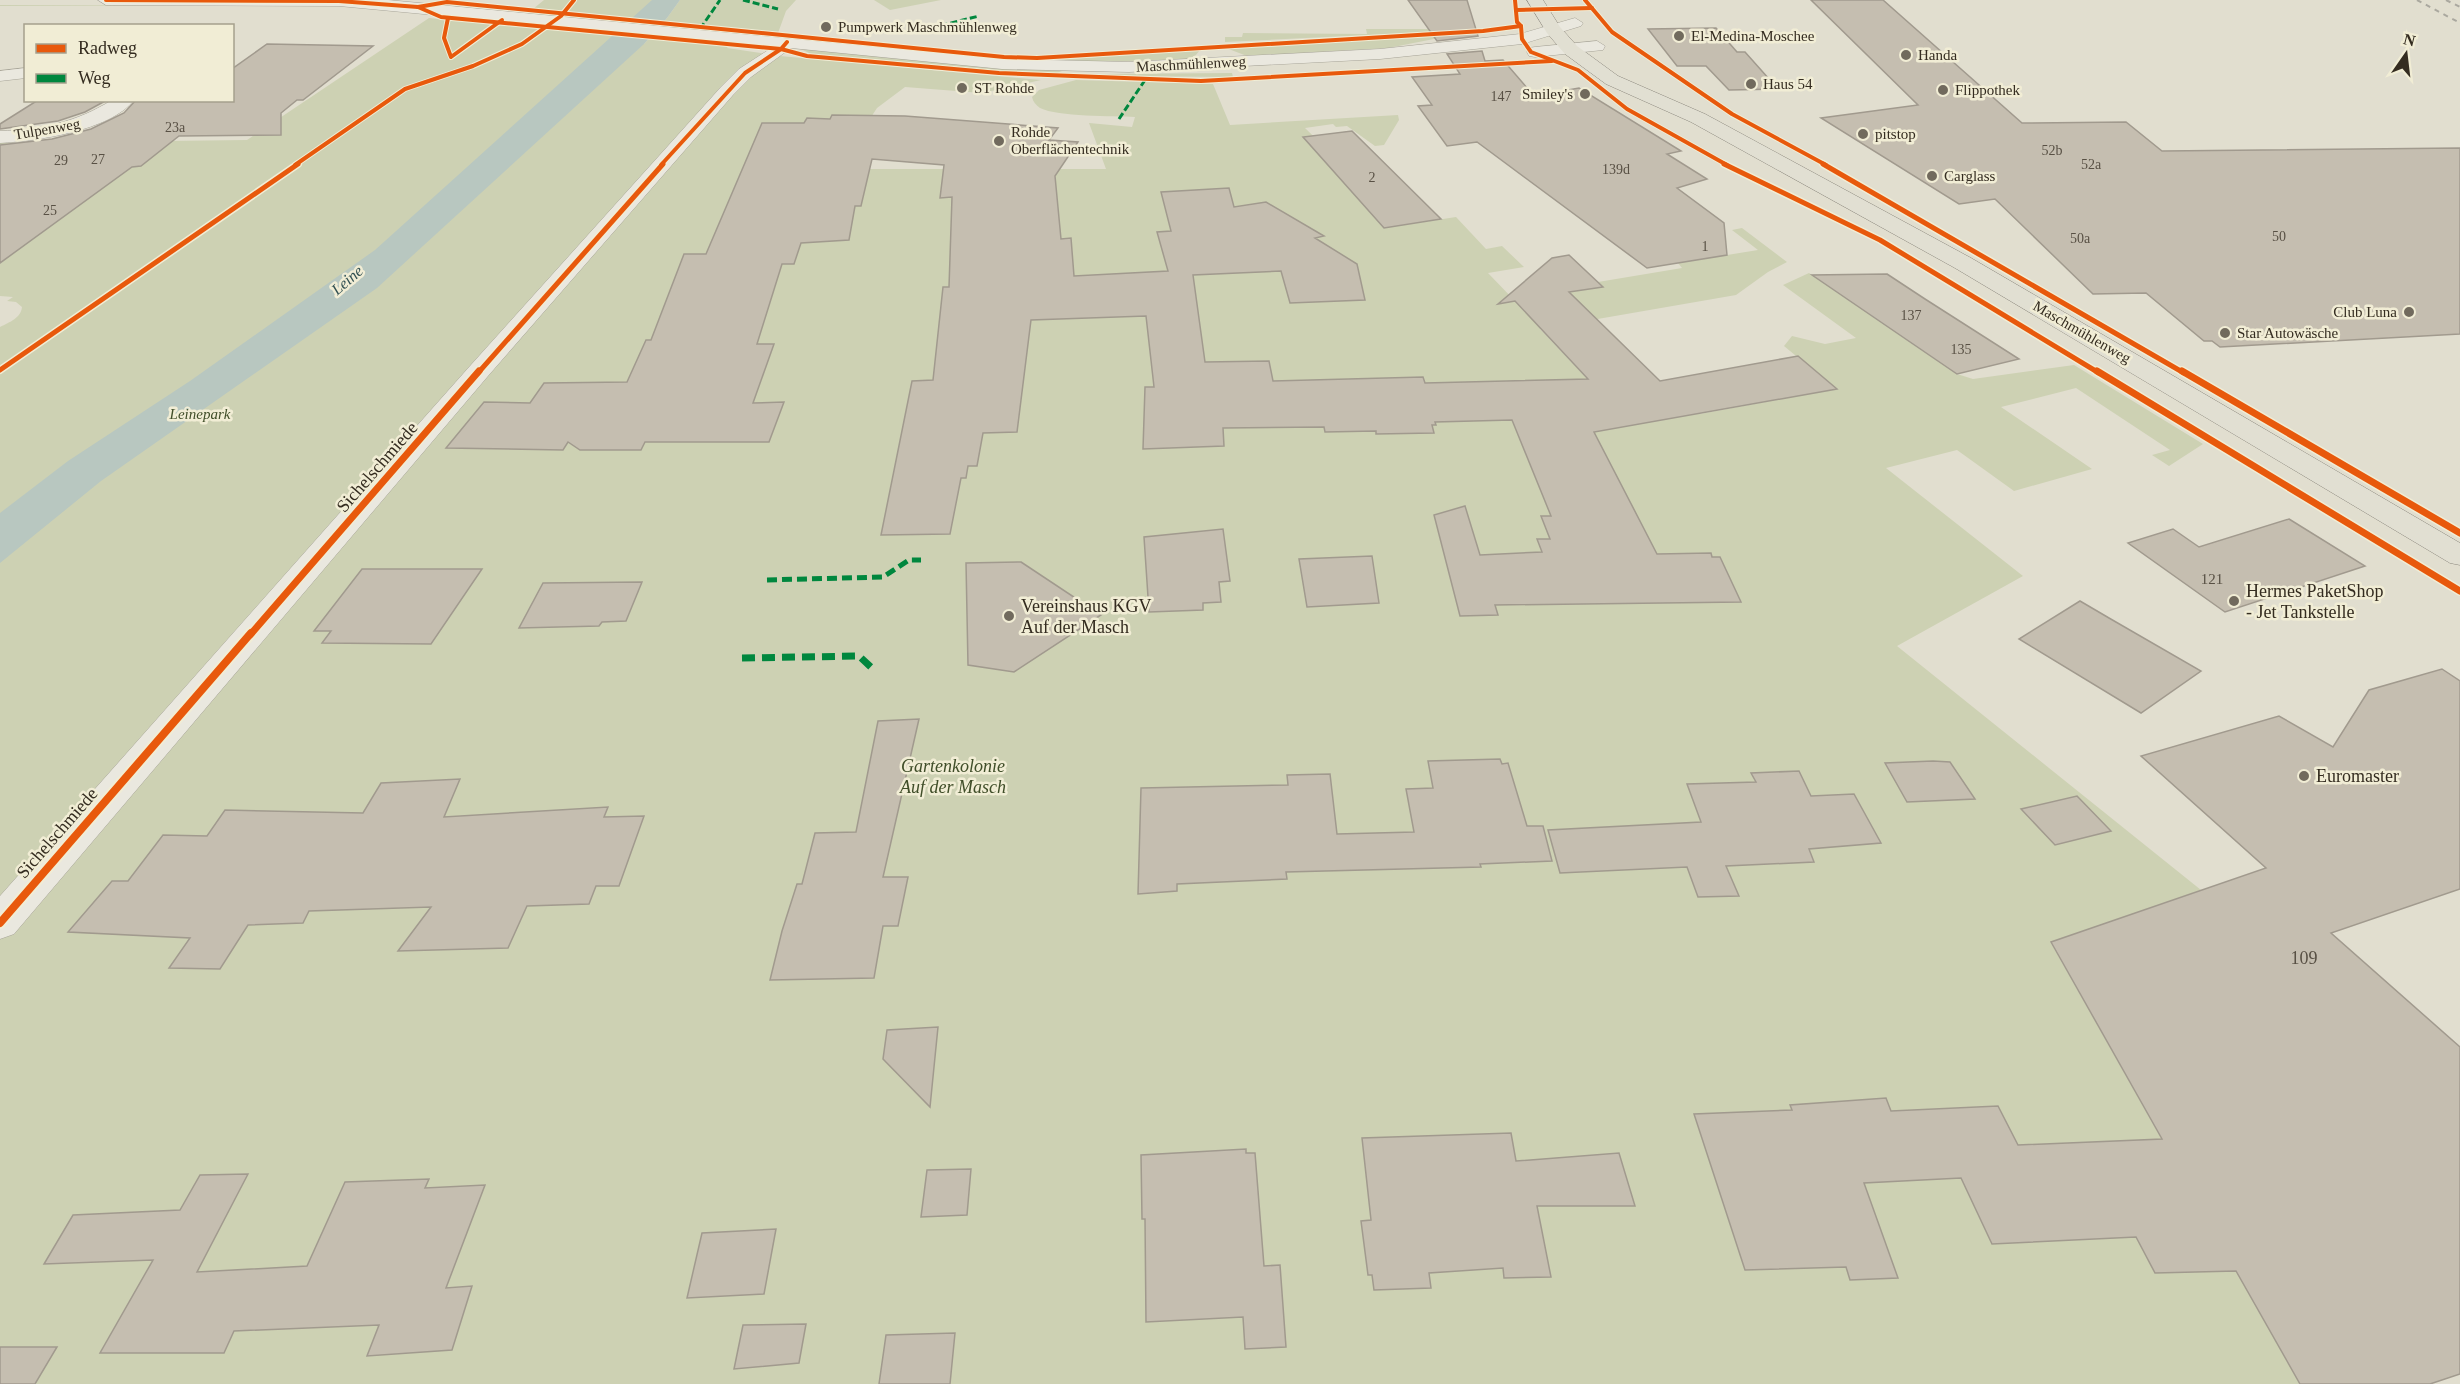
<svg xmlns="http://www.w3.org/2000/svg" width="2460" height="1384" font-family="Georgia,serif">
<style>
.green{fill:#cdd1b3}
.water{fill:#b8c7c0}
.pier{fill:#e1decf}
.building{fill:#c5beb0;stroke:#a19a8e;stroke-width:1.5}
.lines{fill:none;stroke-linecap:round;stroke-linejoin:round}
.minor-casing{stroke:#a6a397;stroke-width:1}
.major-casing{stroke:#8c887e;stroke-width:1}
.minor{fill:#eae8df;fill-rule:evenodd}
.major{fill:#e1dfd2;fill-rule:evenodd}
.rail{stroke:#aaa89f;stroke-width:2;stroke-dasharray:5 5;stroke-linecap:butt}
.quiet-far2{stroke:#00873e;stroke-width:3;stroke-dasharray:7 3;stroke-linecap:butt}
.quiet-far1{stroke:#00873e;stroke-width:5;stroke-dasharray:10 5;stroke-linecap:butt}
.quiet{stroke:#00873e;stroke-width:7;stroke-dasharray:13 7;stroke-linecap:butt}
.cycleway-far3-casing{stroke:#f1edd5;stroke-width:6}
.cycleway-far2-casing{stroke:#f1edd5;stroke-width:8}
.cycleway-far1-casing{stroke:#f1edd5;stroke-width:10}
.cycleway-casing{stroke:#f1edd5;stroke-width:12}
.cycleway-far3{stroke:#e8590c;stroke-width:4}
.cycleway-far2{stroke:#e8590c;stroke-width:5}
.cycleway-far1{stroke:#e8590c;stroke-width:7}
.cycleway{stroke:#e8590c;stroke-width:8}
.poi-dot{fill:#716a5d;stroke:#f1edd5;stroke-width:2}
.labels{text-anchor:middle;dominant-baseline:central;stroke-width:5;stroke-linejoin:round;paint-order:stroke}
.far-number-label{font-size:14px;fill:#585044}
.far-poi-label{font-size:15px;fill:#342c20;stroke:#f1edd5;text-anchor:start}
.far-street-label{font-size:15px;fill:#342c20;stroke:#f1edd5}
.far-park-label{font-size:15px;font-style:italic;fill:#404e29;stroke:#f1edd5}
.number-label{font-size:15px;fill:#585044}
.far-water-label{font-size:16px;font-style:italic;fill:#315052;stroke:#f1edd5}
.street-label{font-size:18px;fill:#342c20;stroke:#f1edd5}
.poi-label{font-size:18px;fill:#342c20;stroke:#f1edd5;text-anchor:start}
.park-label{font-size:18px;font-style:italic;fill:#404e29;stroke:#f1edd5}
.near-number-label{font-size:18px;fill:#585044}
</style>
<rect width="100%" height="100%" fill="#e1decf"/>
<g class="green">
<path d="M 544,0 L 652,0 L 644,44 L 667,18 L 680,0 L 796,0 L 786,11 L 778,33 L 742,30 L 727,48 L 780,56 L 1041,80 L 982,93 L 905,87 L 877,108 L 837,169 L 1106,169 L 1089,123 L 1132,127 L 1135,117 C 1113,116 1058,117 1040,108 C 1036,105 1033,102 1032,97 L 1039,90 L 1076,80 L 1213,84 L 1230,125 L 1398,115 L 1399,120 L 1384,145 L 1375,146 L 1347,126 L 1336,127 L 1333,124 L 1305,128 L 1404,225 L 1456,217 L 1486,249 L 1502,246 L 1524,267 L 1488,273 L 1515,301 L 1602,287 L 1598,282 L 1682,268 L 1678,263 L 1758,250 L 1732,230 L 1742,228 L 1787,262 L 1768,272 L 1736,295 L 1540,329 L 1597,389 L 1700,414 L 1836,389 L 1784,346 L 1792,336 L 1825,344 L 1856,338 L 1783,285 L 1809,273 L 1957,374 L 1973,379 L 2074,365 L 2203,444 L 2169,466 L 2152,455 L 2170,450 L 2076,388 L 2001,407 L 2092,469 L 2014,491 L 1957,450 L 1886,468 L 2023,576 L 1897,646 L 2201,890 L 2051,943 L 2300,1384 L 0,1384 L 0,327 C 10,322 21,318 22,307 L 16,302 L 7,301 L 13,297 L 0,296 L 0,143 L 247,140 L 429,18 L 520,27 L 540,10 L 533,9 Z"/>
<path d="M 874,0 L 941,0 L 890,10 Z"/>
<path d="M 0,5 L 290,5 L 0,6 Z"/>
<path d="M 1366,29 L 1450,29 L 1431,32 L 1225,42 L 1225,37 L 1242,37 L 1243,33 L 1367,34 Z"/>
<path d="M 1437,36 L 1439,38 L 1388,48 L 1247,56 L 1226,48 Z"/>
<path d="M 801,49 L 978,66 L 1062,71 L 1054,74 L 1014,72 L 811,54 Z"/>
<path d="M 1200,50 L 1195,56 L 1187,59 L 1099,62 L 1053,60 Z"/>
<path d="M 1232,73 L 1233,77 L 1096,76 L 1102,74 Z"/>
</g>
<path class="water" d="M 652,0 L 680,0 L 667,18 L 644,44 L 377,288 L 101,481 L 0,563 L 0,513 L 68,461 L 190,381 L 375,250 Z"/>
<path class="pier" d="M 626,18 L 668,22 L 652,39 L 607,35 Z"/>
<g class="building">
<path d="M 1408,0 L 1467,0 L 1478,36 L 1437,41 Z"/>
<path d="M 1811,0 L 1883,0 L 2022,123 L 2126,122 L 2162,151 L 2460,148 L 2460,334 L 2220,347 L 2212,341 L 2204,341 L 2146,293 L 2093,294 L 1995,199 L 1959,204 L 1821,118 L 1918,105 Z"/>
<path d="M 1716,28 L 1737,52 L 1745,52 L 1778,89 L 1729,90 L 1706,66 L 1677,66 L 1648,29 Z"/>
<path d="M 267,44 L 373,46 L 303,100 L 297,100 L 281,113 L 281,135 L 179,136 L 141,166 L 132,167 L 0,263 L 0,145 L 52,139 L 91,129 L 124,113 L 136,100 L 232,100 L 232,69 Z"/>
<path d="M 1482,51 L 1485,61 L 1503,60 L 1534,96 L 1579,88 L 1681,151 L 1667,154 L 1707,179 L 1677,188 L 1724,223 L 1727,255 L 1647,268 L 1477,142 L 1447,146 L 1418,106 L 1432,105 L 1412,77 L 1460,74 L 1447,54 Z"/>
<path d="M 38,100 L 107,100 L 85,112 L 58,121 L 0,129 L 0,124 Z"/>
<path d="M 832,115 L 905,116 L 1058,128 L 1049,140 L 1078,142 L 1055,176 L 1061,239 L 1071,238 L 1074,276 L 1168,271 L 1157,232 L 1171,231 L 1161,192 L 1229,188 L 1234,207 L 1266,202 L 1324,236 L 1315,238 L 1357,264 L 1365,300 L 1290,303 L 1281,271 L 1193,275 L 1205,362 L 1269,361 L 1273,381 L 1423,377 L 1425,383 L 1588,379 L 1515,301 L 1498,304 L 1552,258 L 1569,255 L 1603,287 L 1569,292 L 1660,381 L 1798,356 L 1837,389 L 1594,432 L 1657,554 L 1711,553 L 1712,557 L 1720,557 L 1741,602 L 1495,605 L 1498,615 L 1460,616 L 1434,515 L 1465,506 L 1480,555 L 1542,552 L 1537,539 L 1550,539 L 1541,516 L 1551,516 L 1512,420 L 1435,422 L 1436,425 L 1432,425 L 1434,433 L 1376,434 L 1376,431 L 1325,432 L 1324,427 L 1223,428 L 1224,446 L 1143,449 L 1145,387 L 1154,387 L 1146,316 L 1031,320 L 1017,432 L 983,433 L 977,466 L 968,466 L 966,478 L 961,478 L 950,534 L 881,535 L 912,381 L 933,380 L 943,287 L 949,287 L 952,197 L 940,198 L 944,165 L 872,159 L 861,206 L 855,206 L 849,240 L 801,243 L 794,264 L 782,264 L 757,344 L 774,344 L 753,403 L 784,402 L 769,442 L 645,442 L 641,450 L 580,450 L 568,442 L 563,450 L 446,448 L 484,402 L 530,403 L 544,383 L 627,382 L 646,340 L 651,340 L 684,254 L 706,254 L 762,123 L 804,123 L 807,118 L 830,119 Z"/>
<path d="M 1352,131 L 1441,219 L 1384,228 L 1303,137 Z"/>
<path d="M 1887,274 L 1925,299 L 2019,359 L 1957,374 L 1812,275 Z"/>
<path d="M 2289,519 L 2365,566 L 2225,612 L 2128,543 L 2173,529 L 2199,547 Z"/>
<path d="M 1223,529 L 1230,581 L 1219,582 L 1221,602 L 1203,603 L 1203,610 L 1149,612 L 1144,537 Z"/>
<path d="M 1372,556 L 1379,603 L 1307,607 L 1299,559 Z"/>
<path d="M 1021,562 L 1101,615 L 1014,672 L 968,665 L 966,563 Z"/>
<path d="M 362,569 L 482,569 L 431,644 L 322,643 L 331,631 L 314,631 Z"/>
<path d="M 642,582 L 626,621 L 602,622 L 599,626 L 519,628 L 543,583 Z"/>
<path d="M 2080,601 L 2109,618 L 2201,671 L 2141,713 L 2019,639 Z"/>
<path d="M 2442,669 L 2460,681 L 2460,889 L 2331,933 L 2460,1047 L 2460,1374 L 2430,1384 L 2300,1384 L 2236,1271 L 2155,1273 L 2136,1237 L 1992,1244 L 1961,1178 L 1864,1183 L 1898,1278 L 1850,1280 L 1846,1267 L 1745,1270 L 1694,1114 L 1792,1110 L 1790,1105 L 1886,1098 L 1891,1111 L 1998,1106 L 2018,1145 L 2162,1139 L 2051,942 L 2266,868 L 2141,756 L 2279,716 L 2333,747 L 2369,690 Z"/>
<path d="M 919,719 L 883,877 L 908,877 L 898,926 L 883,926 L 874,978 L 770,980 L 782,931 L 797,884 L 802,884 L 815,833 L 856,832 L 878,721 Z"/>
<path d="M 1500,759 L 1502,764 L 1508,763 L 1527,826 L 1543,826 L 1552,861 L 1480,864 L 1481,867 L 1286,872 L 1287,879 L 1177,884 L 1177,891 L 1138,894 L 1141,788 L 1288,785 L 1287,775 L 1330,774 L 1337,834 L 1414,832 L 1406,789 L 1433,788 L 1428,761 Z"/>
<path d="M 1933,761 L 1950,762 L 1975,799 L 1907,802 L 1885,763 Z"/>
<path d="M 1799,771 L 1811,796 L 1854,794 L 1881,843 L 1809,849 L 1814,862 L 1726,866 L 1739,896 L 1698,897 L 1687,867 L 1560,873 L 1548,830 L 1701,822 L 1687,784 L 1756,782 L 1751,773 Z"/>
<path d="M 460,779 L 444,817 L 608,807 L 604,817 L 644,816 L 619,886 L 596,886 L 589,904 L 527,906 L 508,948 L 398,951 L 431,907 L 309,911 L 303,923 L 248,925 L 220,969 L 169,968 L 190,938 L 68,932 L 112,881 L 128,881 L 163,835 L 207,836 L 225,810 L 363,813 L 381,783 Z"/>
<path d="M 2077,796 L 2111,831 L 2055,845 L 2021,809 Z"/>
<path d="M 938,1027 L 930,1107 L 883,1059 L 887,1030 Z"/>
<path d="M 1511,1133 L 1516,1161 L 1619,1153 L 1635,1206 L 1537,1206 L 1551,1277 L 1504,1278 L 1503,1268 L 1429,1273 L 1431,1288 L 1374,1290 L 1372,1275 L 1368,1275 L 1361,1221 L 1371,1220 L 1362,1138 Z"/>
<path d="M 1246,1149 L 1246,1153 L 1255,1153 L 1264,1266 L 1280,1265 L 1286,1347 L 1245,1349 L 1243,1317 L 1146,1322 L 1145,1219 L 1142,1219 L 1141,1155 Z"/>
<path d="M 971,1169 L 967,1215 L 921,1217 L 927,1170 Z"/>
<path d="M 248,1174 L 197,1272 L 307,1266 L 345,1182 L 429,1179 L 425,1188 L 485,1185 L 446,1288 L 472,1286 L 452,1350 L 367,1356 L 379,1325 L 234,1331 L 224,1353 L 100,1353 L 153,1260 L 44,1264 L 73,1215 L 180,1210 L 200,1175 Z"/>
<path d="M 776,1229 L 764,1294 L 687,1298 L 702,1233 Z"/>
<path d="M 806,1324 L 799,1363 L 734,1369 L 743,1325 Z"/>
<path d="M 955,1333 L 950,1384 L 879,1384 L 886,1335 Z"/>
<path d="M 0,1347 L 57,1347 L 35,1384 L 0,1384 Z"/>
</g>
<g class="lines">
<defs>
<g id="minor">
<path d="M 98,0 L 388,0 L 1002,59 L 1129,62 L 1380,49 L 1520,34 L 1575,18 L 1583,23 L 1581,26 L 1522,44 L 1380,59 L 1129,72 L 1002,69 L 791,48 L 751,77 L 733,95 L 488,376 L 14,934 L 0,939 L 0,896 L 470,366 L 721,87 L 739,69 L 773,47 L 339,6 L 106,5 Z"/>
<path d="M 1597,41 L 1605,46 L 1603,50 L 1535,57 L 1529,56 L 1527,52 L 1529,48 L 1535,47 Z"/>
<path d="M 26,68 L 26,78 L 0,81 L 0,71 Z"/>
<path d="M 112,100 L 134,100 C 110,131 36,141 0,143 L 0,131 C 41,130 77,122 112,100 Z"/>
</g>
<path id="major" d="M 1527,0 L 1543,0 L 1560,27 L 1577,46 L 1618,76 L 1705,114 L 1971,258 L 2460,543 L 2460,565 L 2450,563 L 1955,268 L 1691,122 L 1606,84 L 1565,54 L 1547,33 Z"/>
</defs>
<use href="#minor" class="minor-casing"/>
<use href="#major" class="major-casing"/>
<use href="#minor" class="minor"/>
<use href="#major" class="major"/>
<g class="rail">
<path d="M 2417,0 L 2460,23"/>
<path d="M 2446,0 L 2460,7"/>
</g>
<g class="quiet-far2">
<path d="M 743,0 L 778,9"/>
<path d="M 931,28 L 979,16"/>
<path d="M 700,29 L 720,0"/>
<path d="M 1119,119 L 1145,80"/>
</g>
<path class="quiet-far1" d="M 767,580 L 883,577 L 909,560 L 921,560"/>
<path class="quiet" d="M 742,658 L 859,656 L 874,670"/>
<defs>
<g id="cycleway-far3">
<path d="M 106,0 L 339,1 L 418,7 L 447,2 L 1004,57 L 1037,58 L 1483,31 L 1521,26"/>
<path d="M 1515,0 L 1517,22 L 1521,26 L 1522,39 L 1531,52 L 1578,70 L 1627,109 L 1727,165"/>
<path d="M 1585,0 L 1612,32 L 1732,114 L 1826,165"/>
<path d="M 418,7 L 441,17 L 781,49 L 807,56 L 999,73 L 1201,81 L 1552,61"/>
<path d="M 1516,10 L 1592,8"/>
<path d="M 448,18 L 444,38 L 451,57 L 502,20"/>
<path d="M 295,165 L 405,89 L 473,66 L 522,44 L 561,16 L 574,0"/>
<path d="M 661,165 L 745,73 L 781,49 L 787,42"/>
</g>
<g id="cycleway-far2">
<path d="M 1724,164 L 1880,240 L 2099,373"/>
<path d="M 1823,164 L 2184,373"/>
<path d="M 0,370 L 298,164"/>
<path d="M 478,373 L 663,164"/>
</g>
<g id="cycleway-far1">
<path d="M 2097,371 L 2460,591"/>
<path d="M 2182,371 L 2460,533"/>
<path d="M 250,635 L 479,371"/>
</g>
<path id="cycleway" d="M 0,923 L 251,633"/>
</defs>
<use href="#cycleway-far3" class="cycleway-far3-casing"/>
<use href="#cycleway-far2" class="cycleway-far2-casing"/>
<use href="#cycleway-far1" class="cycleway-far1-casing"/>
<use href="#cycleway" class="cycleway-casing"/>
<use href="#cycleway-far3" class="cycleway-far3"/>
<use href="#cycleway-far2" class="cycleway-far2"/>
<use href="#cycleway-far1" class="cycleway-far1"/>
<use href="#cycleway" class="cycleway"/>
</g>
<g class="poi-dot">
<circle cx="826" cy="27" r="6"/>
<circle cx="1679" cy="36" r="6"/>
<circle cx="1906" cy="55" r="6"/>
<circle cx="1751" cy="84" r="6"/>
<circle cx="962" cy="88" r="6"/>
<circle cx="1943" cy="90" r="6"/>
<circle cx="1585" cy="94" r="6"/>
<circle cx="1863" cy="134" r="6"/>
<circle cx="999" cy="141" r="6"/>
<circle cx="1932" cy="176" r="6"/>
<circle cx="2409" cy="312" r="6"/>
<circle cx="2225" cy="333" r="6"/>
<circle cx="2234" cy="601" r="6"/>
<circle cx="1009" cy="616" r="6"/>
<circle cx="2304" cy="776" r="6"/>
</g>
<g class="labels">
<g class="far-number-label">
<text x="1501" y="96">147</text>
<text x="175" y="127">23a</text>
<text x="2052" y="150">52b</text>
<text x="98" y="159">27</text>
<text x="61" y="160">29</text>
<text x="2091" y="164">52a</text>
<text x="1616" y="169">139d</text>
<text x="1372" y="177">2</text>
<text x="50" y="210">25</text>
<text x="2279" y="236">50</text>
<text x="2080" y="238">50a</text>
<text x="1705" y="246">1</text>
<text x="1911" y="315">137</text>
<text x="1961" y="349">135</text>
</g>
<g class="far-poi-label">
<text x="838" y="27">Pumpwerk Maschmühlenweg</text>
<text x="1691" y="36">El-Medina-Moschee</text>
<text x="1918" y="55">Handa</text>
<text x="1763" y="84">Haus 54</text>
<text x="974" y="88">ST Rohde</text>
<text x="1955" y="90">Flippothek</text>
<text x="1573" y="94" text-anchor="end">Smiley's</text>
<text x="1011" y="132">Rohde<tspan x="1011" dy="17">Oberflächentechnik</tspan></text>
<text x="1875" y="134">pitstop</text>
<text x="1944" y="176">Carglass</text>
<text x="2397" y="312" text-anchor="end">Club Luna</text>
<text x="2237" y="333">Star Autowäsche</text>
</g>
<g class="far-street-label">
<text transform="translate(1191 64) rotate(-3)">Maschmühlenweg</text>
<text transform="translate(47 129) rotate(-10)">Tulpenweg</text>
<text transform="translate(2082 332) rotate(30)">Maschmühlenweg</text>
</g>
<g class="far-park-label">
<text x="200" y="414">Leinepark</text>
</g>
<g class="number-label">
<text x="2212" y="579">121</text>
</g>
<g class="far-water-label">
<text transform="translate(347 280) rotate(-41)">Leine</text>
</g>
<g class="street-label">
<text transform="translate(377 467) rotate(-49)">Sichelschmiede</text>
<text transform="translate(57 833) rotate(-49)">Sichelschmiede</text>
</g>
<g class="poi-label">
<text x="2246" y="591">Hermes PaketShop<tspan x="2246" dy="21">- Jet Tankstelle</tspan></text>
<text x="1021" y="606">Vereinshaus KGV<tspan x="1021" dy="21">Auf der Masch</tspan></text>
<text x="2316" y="776">Euromaster</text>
</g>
<g class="park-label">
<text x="953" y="766">Gartenkolonie<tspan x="953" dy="21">Auf der Masch</tspan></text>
</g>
<g class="near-number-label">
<text x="2304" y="958">109</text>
</g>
</g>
<rect x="24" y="24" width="210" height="78" fill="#f1edd5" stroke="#a5a08d" stroke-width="1.5"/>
<rect x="36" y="44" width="30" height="9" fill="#e8590c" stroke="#a5a08d" stroke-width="1.5"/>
<text x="78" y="54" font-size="18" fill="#342c20">Radweg</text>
<rect x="36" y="74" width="30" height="9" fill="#00873e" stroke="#a5a08d" stroke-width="1.5"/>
<text x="78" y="84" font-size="18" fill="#342c20">Weg</text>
<g transform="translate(2406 54) rotate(14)" stroke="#f1edd5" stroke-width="4.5" paint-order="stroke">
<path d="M0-4.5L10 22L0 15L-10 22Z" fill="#342c20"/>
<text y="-9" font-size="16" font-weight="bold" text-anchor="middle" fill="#342c20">N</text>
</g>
</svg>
